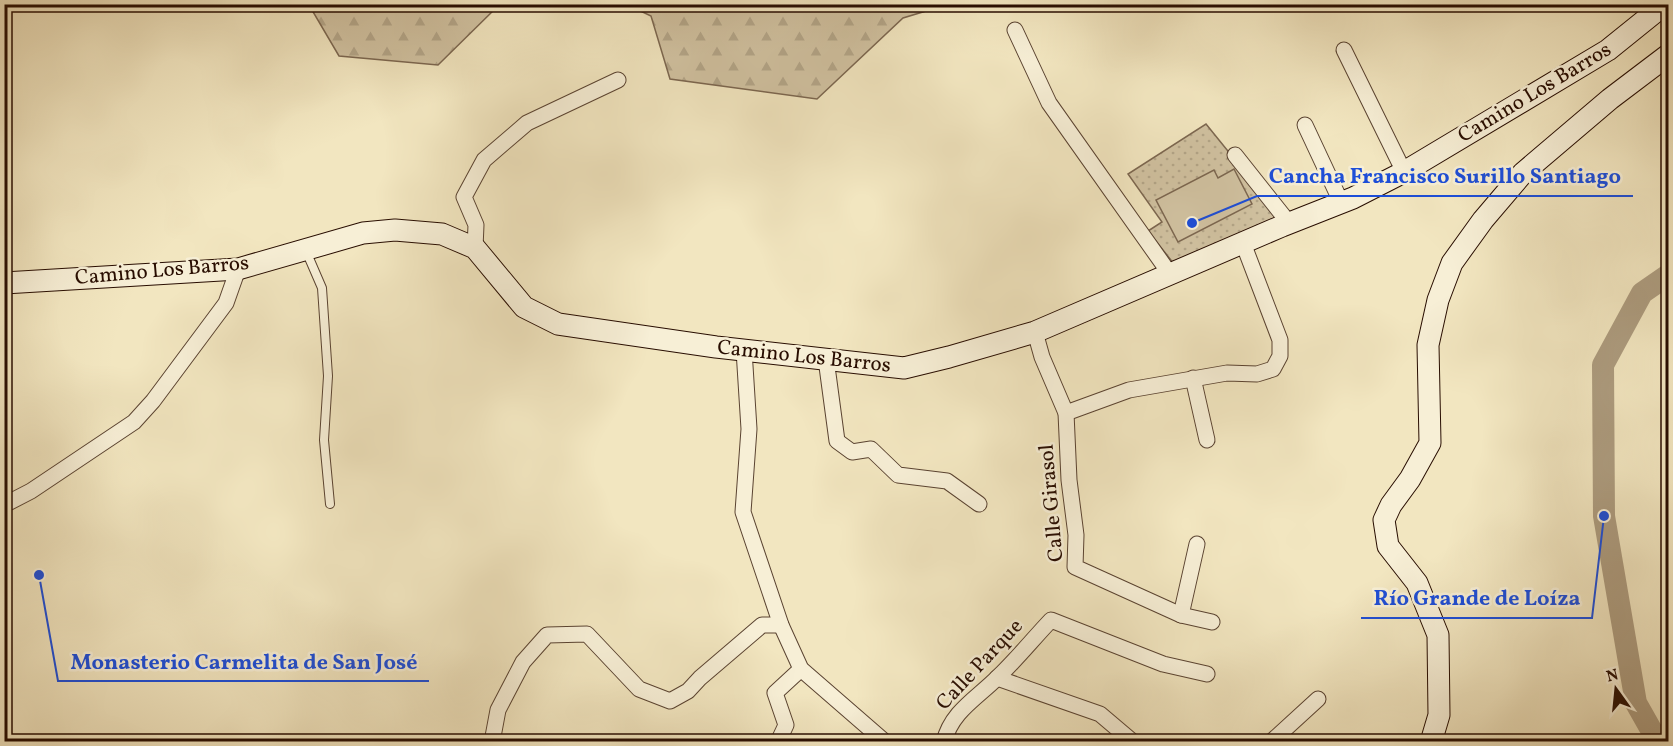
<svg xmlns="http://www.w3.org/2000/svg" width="1673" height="746" font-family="Vollkorn,serif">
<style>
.forest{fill:url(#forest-firs);stroke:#7c6750;stroke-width:1.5}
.park{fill:url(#park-dots);stroke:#7c6750;stroke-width:1.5}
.pitch{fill:#d0c1a0;stroke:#7c6750;stroke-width:1.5}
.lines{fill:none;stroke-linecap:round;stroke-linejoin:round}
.river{stroke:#ad9c7f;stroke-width:22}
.lane-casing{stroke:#5a4331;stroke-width:10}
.street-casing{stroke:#5a4331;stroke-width:17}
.secondary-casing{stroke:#280d01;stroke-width:23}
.lane{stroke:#f7efd6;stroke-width:8}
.street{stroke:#f7efd6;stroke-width:15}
.secondary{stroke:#f7efd6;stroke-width:21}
.labels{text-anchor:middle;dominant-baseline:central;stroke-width:5;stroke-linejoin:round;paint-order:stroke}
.street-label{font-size:21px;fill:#280d01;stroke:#f7efd6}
.leader{fill:none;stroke:#1d4ed8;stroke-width:2}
.callout-dot{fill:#1d4ed8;stroke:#f7efd6;stroke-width:2}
.callout-label{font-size:22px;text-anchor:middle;font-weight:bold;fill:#1d4ed8;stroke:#f7efd6;stroke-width:5;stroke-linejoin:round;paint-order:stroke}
</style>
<defs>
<pattern id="forest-firs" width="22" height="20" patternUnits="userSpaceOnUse" patternTransform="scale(1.5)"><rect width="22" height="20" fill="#d0c1a0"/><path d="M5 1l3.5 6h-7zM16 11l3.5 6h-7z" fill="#b3a588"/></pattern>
<pattern id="park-dots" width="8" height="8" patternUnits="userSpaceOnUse" patternTransform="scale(1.5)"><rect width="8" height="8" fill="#d0c1a0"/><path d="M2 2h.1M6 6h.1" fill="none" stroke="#b3a588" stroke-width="1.8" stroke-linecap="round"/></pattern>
</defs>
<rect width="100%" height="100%" fill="#f2e6c0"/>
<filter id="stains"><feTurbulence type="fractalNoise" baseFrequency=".00333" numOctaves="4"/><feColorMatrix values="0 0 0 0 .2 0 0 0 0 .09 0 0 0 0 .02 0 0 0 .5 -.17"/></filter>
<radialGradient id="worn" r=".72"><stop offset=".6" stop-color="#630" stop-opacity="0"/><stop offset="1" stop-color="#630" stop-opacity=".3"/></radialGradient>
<g class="forest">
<path d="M 309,5 L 499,5 L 438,65 L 339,56 Z"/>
<path d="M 628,5 L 946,5 L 903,18 L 817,99 L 670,79 L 651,16 Z"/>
</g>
<path class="park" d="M 1206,124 L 1283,219 L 1174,264 L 1148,231 L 1162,222 L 1128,174 Z"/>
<path class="pitch" d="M 1234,169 L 1252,204 L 1178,242 L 1156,200 L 1214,170 L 1218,178 Z"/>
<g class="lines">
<path class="river" d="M 1658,742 L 1636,703 L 1604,516 L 1603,365 L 1642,293 L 1668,275"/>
<defs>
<path id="lane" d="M 306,251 L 322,288 L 328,376 L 324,440 L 330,504"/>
<g id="street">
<path d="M 1015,30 L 1049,103 L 1170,274"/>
<path d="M 1344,50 L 1404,172"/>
<path d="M 1305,125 L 1341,202"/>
<path d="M 1235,155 L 1289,223"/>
<path d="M 475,248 L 476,225 L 464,197 L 484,160 L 527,123 L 618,80"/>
<path d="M 1035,332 L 1042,357 L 1066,413 L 1069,480 L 1076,535 L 1075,567 L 1181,615 L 1212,622"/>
<path d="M 744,350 L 749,429 L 743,512 L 781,625 L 801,669 L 885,742"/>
<path d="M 826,359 L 837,441 L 852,452 L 871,449 L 898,475 L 947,481 L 979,504"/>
<path d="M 1193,378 L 1207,440"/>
<path d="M 1066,413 L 1129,390 L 1227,373 L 1257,374 L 1273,369 L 1280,356 L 1280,340 L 1243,243"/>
<path d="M 4,505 L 31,491 L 134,422 L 153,401 L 226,303 L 238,269"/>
<path d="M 1181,615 L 1197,544"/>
<path d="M 997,678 L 1100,714 L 1133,742"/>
<path d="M 492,742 L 498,710 L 523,662 L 547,635 L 587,634 L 639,689 L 670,701 L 688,691 L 700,678 L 762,625 L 781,625"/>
<path d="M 778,742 L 786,725 L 775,693 L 801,669"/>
<path d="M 944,742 C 951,712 977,698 997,678 C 1016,660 1033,639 1051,620 L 1163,664 L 1207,674"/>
<path d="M 1271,742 L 1318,699"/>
</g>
<g id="secondary">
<path d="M 4,283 L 238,269 L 363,233 L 395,230 L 442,234 L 475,248 L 524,307 L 558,324 L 716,347 L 904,368 L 949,357 L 1035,332 L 1282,226 L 1353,198 L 1404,172 L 1608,50 L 1665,4"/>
<path d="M 1431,742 L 1439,715 L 1438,635 L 1417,583 L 1388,546 L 1384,520 L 1391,505 L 1410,479 L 1430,443 L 1428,345 L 1438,300 L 1452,263 L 1483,220 L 1523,173 L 1610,99 L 1668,55"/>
</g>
</defs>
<use href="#lane" class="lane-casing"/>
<use href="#street" class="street-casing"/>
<use href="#secondary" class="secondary-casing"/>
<use href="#lane" class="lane"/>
<use href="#street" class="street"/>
<use href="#secondary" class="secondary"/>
</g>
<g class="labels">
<g class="street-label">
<text transform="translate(1535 93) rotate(-31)">Camino Los Barros</text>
<text transform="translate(162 271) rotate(-5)">Camino Los Barros</text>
<text transform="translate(804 357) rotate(6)">Camino Los Barros</text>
<text transform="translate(1052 503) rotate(-95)">Calle Girasol</text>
<text transform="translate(980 665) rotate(-47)">Calle Parque</text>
</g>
</g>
<path class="leader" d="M1192 223L1257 196H1633M1604 516L1592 618H1361M39 575L58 681H429"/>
<g class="callout-dot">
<circle cx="1192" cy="223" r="6"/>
<circle cx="1604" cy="516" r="6"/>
<circle cx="39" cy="575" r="6"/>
</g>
<g class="callout-label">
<text x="1445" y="183">Cancha Francisco Surillo Santiago</text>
<text x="1477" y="605">Río Grande de Loíza</text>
<text x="244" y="669">Monasterio Carmelita de San José</text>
</g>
<rect width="1673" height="746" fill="none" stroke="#f2e6c0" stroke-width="24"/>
<rect x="6" y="6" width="1661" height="734" fill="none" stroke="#280d01" stroke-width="3"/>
<rect x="12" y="12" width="1649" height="722" fill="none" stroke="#280d01" stroke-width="1.5"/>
<g transform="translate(1616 689) rotate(345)" stroke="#f7efd6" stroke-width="4.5" paint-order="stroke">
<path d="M0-4.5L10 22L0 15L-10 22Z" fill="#280d01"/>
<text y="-9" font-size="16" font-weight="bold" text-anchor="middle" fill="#280d01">N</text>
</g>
<rect width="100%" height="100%" filter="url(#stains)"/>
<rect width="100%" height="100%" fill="url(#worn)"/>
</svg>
